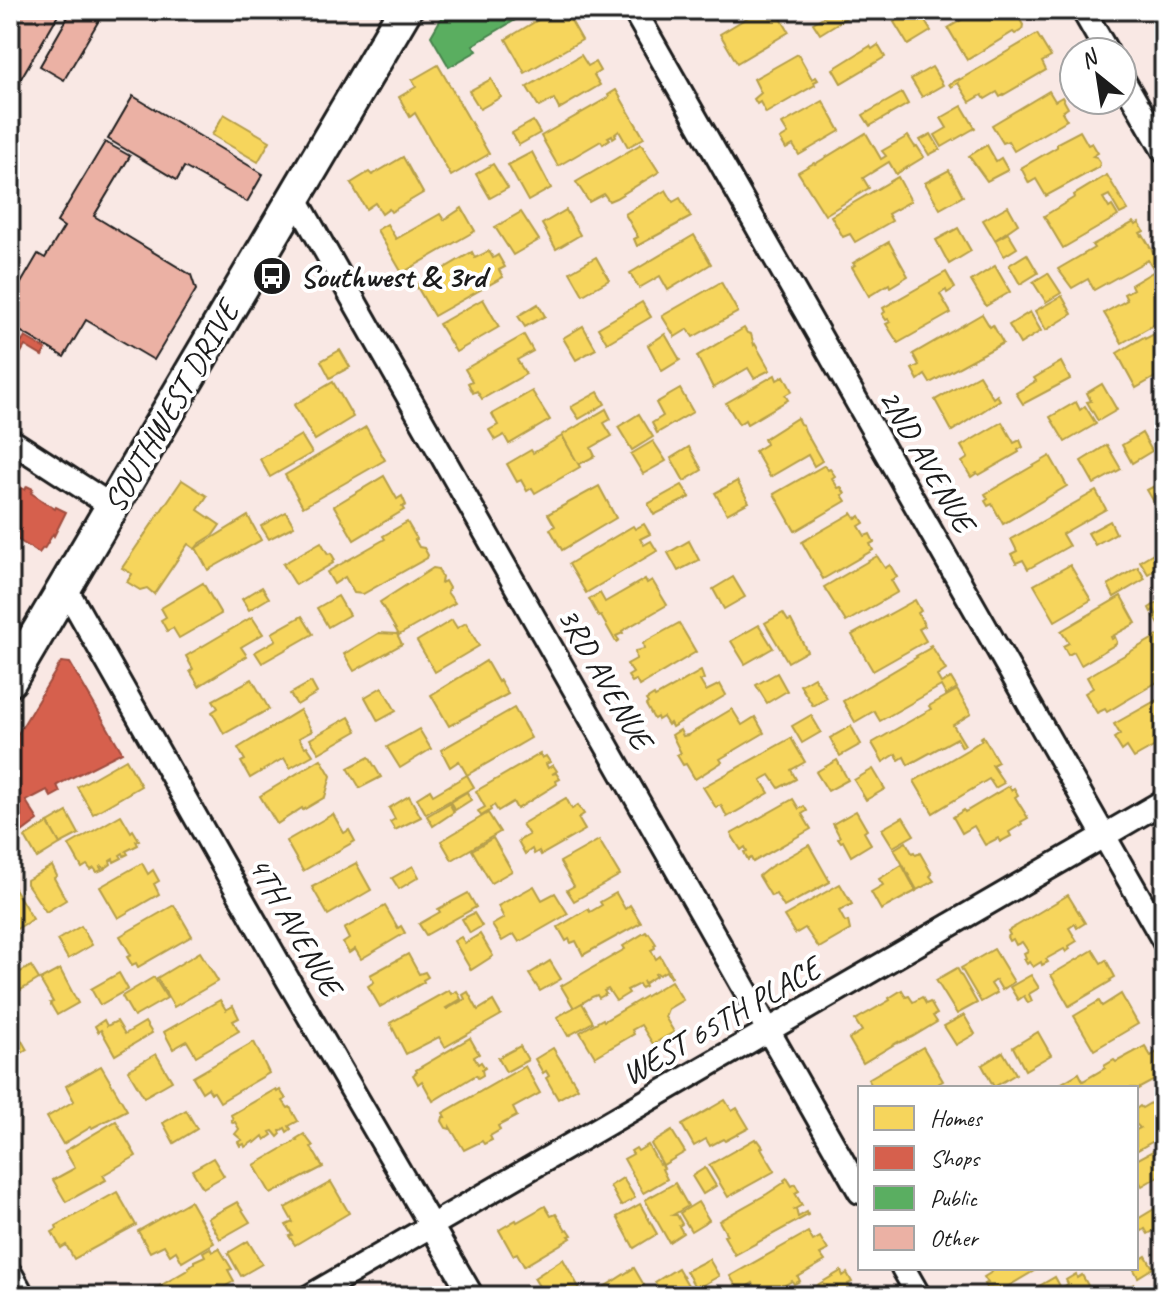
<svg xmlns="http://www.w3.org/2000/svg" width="1174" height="1306" font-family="Caveat,sans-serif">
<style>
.homes{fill:#f6d55c;stroke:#b59e49;stroke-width:2}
.shops{fill:#d6604d;stroke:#9e4c3e;stroke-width:2}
.public{fill:#5aae61;stroke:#47824c;stroke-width:2}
.building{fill:#ebb1a4;stroke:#1c1c1c;stroke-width:2}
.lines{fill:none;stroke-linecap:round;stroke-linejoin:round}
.street-casing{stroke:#1c1c1c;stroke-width:28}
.secondary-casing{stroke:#1c1c1c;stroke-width:38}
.street{stroke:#fff;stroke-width:22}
.secondary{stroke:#fff;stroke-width:32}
.labels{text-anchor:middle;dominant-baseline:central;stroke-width:8;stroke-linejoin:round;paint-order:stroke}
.poi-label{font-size:32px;font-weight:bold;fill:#1c1c1c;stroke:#fff;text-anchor:start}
.street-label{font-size:32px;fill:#1c1c1c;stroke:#fff}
</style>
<rect width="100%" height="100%" fill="#f9e8e4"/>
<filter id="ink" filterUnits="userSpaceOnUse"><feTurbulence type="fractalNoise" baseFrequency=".0125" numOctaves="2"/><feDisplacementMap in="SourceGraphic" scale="16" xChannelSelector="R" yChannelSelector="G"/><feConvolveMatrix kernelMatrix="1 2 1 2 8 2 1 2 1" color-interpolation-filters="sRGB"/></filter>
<g filter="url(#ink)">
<g class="homes">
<path d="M 555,10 L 565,10 L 582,40 L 525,73 L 506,39 Z"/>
<path d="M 760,10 L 776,10 L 789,32 L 737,63 L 720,34 Z"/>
<path d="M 835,10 L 845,10 L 849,16 L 820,34 L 813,23 Z"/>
<path d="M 915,10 L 918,10 L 931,31 L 908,45 L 894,22 Z"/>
<path d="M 978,10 L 1009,10 L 1013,18 L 1019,18 L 1023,25 L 1022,30 L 1015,34 L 1013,32 L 967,60 L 948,28 Z"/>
<path d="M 1037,34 L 1051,57 L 1042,62 L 1046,70 L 1000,97 L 997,92 L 985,99 L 982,95 L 970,102 L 958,83 L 951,87 L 949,84 L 959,79 L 959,80 L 971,73 Z"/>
<path d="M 878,45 L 885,57 L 841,83 L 833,69 L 870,46 L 872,49 Z"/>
<path d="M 798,54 L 812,79 L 816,77 L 818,80 L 814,82 L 815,85 L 766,113 L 760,102 L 757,104 L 754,99 L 761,93 L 754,79 Z"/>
<path d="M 581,55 L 588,66 L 595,62 L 600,71 L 594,75 L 600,85 L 559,109 L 554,99 L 539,107 L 527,87 Z"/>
<path d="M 438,65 L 489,154 L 451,176 L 415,113 L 410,117 L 399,97 L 416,87 L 412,80 Z"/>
<path d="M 932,67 L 943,85 L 922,97 L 911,79 Z"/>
<path d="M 491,79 L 501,97 L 480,109 L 469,91 Z"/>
<path d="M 616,90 L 644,138 L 628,147 L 619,131 L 615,134 L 616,136 L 613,138 L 612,135 L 608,137 L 610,139 L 603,144 L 601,141 L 558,166 L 541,136 L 609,97 L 608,95 Z"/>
<path d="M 1049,91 L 1055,101 L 1062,97 L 1068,108 L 1062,112 L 1067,120 L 1014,151 L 1008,141 L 1003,143 L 992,125 Z"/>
<path d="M 902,93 L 908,104 L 870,126 L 863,115 Z"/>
<path d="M 823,101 L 840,131 L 799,155 L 793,145 L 786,149 L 780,139 L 788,134 L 782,124 Z"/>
<path d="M 962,106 L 975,128 L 942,147 L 935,135 L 947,128 L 941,118 Z"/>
<path d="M 224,114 L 270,141 L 258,162 L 212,135 Z"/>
<path d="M 533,121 L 540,133 L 519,145 L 512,133 Z"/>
<path d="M 1080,131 L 1088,145 L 1092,143 L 1098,153 L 1093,156 L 1097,157 L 1100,163 L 1099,167 L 1046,196 L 1036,179 L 1029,183 L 1021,168 L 1057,147 L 1057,143 Z"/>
<path d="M 866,133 L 881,159 L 886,156 L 882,151 L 908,136 L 915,147 L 917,146 L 924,157 L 896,174 L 889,162 L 863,178 L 869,188 L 825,215 L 798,172 L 814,163 L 815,164 Z"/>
<path d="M 931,134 L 940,149 L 929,155 L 920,140 Z"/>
<path d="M 641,144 L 659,172 L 616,198 L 609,201 L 604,194 L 589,202 L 576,182 Z"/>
<path d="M 987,145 L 996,161 L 1001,158 L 1008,170 L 987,181 L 969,156 Z"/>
<path d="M 532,152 L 551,188 L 528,201 L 508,165 Z"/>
<path d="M 403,157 L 423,193 L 391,212 L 389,209 L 382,214 L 375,203 L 366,209 L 351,183 L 369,172 L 372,175 Z"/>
<path d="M 493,164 L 508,188 L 490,198 L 476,174 Z"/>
<path d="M 949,170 L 963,196 L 940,209 L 925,183 Z"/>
<path d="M 1107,175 L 1128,210 L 1120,214 L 1109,195 L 1103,198 L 1109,208 L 1112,206 L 1118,216 L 1063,248 L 1044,216 L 1075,197 L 1074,195 Z"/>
<path d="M 898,177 L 911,201 L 888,214 L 892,221 L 855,242 L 850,234 L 843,237 L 831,216 Z"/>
<path d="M 666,190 L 673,202 L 680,198 L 691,217 L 637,246 L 634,239 L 638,237 L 625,214 Z"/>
<path d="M 1008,206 L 1018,224 L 995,240 L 983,220 Z"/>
<path d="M 462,208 L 475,231 L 402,273 L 377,230 L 387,224 L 396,239 L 440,214 L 444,220 Z"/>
<path d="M 566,210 L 580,235 L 556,249 L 542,224 Z"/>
<path d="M 521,212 L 539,240 L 513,255 L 495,227 Z"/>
<path d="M 1134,222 L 1136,225 L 1139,223 L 1144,231 L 1140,233 L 1142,236 L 1143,235 L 1160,264 L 1153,268 L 1148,260 L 1094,290 L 1088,279 L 1072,288 L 1058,269 L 1094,248 L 1092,245 Z"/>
<path d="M 958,228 L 971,251 L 949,264 L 936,240 Z"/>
<path d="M 1008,233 L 1017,248 L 1004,256 L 995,240 Z"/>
<path d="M 694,235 L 711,264 L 668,290 L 660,276 L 639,288 L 630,273 Z"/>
<path d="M 889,242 L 908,276 L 890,287 L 889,284 L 869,296 L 852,267 L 855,265 L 853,263 Z"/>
<path d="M 489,251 L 493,258 L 498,255 L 505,267 L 499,270 L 503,277 L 434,316 L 416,285 L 472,252 L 475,258 Z"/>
<path d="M 1027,254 L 1038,273 L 1020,284 L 1009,265 Z"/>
<path d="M 596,257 L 609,280 L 583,295 L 570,272 Z"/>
<path d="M 995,266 L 1010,292 L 986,306 L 971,281 Z"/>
<path d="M 1161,267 L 1164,272 L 1164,319 L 1122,343 L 1104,313 L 1127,300 L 1124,294 L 1133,289 L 1131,285 Z"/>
<path d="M 946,272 L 955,288 L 947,293 L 946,290 L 940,294 L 951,313 L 898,343 L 886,324 L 890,322 L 888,319 L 886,320 L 882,314 L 885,312 L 883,308 Z"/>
<path d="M 1048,273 L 1061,293 L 1046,302 L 1033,282 Z"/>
<path d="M 721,282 L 738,312 L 693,337 L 688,329 L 675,337 L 662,316 Z"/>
<path d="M 1062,296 L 1072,314 L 1046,330 L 1035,311 Z"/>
<path d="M 483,299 L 499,327 L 456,352 L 439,324 Z"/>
<path d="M 642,302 L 651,317 L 607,343 L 598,328 Z"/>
<path d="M 538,304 L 545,316 L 525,327 L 518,316 Z"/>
<path d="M 1030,312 L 1041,331 L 1020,344 L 1009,325 Z"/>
<path d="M 982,314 L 990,327 L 993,325 L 1003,343 L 930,383 L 925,375 L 918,380 L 912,369 L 919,365 L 913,354 Z"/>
<path d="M 583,326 L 596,349 L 576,360 L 563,338 Z"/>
<path d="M 1164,326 L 1164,372 L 1136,388 L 1117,353 L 1144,337 L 1145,339 L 1160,331 L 1159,329 Z"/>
<path d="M 744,328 L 747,333 L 751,334 L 754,345 L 755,344 L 770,370 L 754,378 L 748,368 L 713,388 L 697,356 Z"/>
<path d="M 665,334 L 680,360 L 662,371 L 648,345 Z"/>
<path d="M 524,335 L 533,351 L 517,360 L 526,374 L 482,399 L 477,391 L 473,393 L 468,383 L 472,381 L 465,369 Z"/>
<path d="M 340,350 L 350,367 L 330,378 L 321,361 Z"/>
<path d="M 1061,362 L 1070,379 L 1023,404 L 1016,393 L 1036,381 L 1034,378 Z"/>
<path d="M 775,375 L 777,380 L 784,376 L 792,391 L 785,395 L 788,400 L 747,424 L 745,420 L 739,424 L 726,403 Z"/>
<path d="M 979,375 L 993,398 L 997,395 L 1000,400 L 952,431 L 935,400 Z"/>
<path d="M 333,382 L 353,417 L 315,440 L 294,405 Z"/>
<path d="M 1102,384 L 1117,410 L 1098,421 L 1087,402 L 1091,401 L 1087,393 Z"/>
<path d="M 680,389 L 693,412 L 657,433 L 652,423 L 663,416 L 656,403 Z"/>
<path d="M 532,391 L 550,420 L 509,444 L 504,435 L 495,440 L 489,430 L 498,425 L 492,414 Z"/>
<path d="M 598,392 L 605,404 L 579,419 L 571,407 Z"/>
<path d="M 1076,402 L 1080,410 L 1085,406 L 1096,424 L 1065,442 L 1050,417 Z"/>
<path d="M 606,409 L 611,419 L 604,423 L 612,436 L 591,448 L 595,456 L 578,465 L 562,435 Z"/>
<path d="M 639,414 L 653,437 L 632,450 L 618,427 Z"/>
<path d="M 797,418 L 800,424 L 803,425 L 805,431 L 822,461 L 814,466 L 808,455 L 770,477 L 755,451 L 766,444 L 764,439 Z"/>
<path d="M 1002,422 L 1014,443 L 1020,440 L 1023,447 L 1018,450 L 1019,452 L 979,475 L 977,473 L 971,477 L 962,462 L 968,458 L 961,446 Z"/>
<path d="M 366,427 L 385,460 L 303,507 L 285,475 Z"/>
<path d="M 1142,433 L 1152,451 L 1132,463 L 1122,445 Z"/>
<path d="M 301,435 L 312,453 L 270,477 L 260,459 Z"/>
<path d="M 562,436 L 580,467 L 535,493 L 532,488 L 527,491 L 521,480 L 517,482 L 507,464 L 531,450 L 533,453 Z"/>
<path d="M 653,441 L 666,461 L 643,474 L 631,454 Z"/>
<path d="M 1107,445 L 1121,469 L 1094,484 L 1081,461 Z"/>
<path d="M 689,447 L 702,470 L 684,481 L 671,458 Z"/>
<path d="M 1050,456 L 1067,486 L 1003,524 L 992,504 L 988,506 L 985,501 L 988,499 L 985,494 Z"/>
<path d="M 825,465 L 828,470 L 830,469 L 835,476 L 832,478 L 838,488 L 841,487 L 845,494 L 842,495 L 846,501 L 795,531 L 774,494 Z"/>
<path d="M 384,476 L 397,499 L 402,496 L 406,505 L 402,507 L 404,510 L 354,540 L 334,506 Z"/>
<path d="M 182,480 L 207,496 L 198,510 L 220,525 L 213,535 L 199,544 L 195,549 L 188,544 L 154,594 L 147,588 L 140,590 L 127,582 L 132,574 L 122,568 Z"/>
<path d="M 737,481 L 749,502 L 727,514 L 715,493 Z"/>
<path d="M 1164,481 L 1164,506 L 1158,509 L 1147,490 Z"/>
<path d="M 682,485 L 690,497 L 654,515 L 648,504 Z"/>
<path d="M 599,486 L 616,518 L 562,550 L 550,529 L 555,526 L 548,514 Z"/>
<path d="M 1096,491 L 1106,509 L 1062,534 L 1069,546 L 1028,569 L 1023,560 L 1016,563 L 1011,554 L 1017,551 L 1011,539 Z"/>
<path d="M 286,512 L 294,526 L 269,539 L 261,526 Z"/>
<path d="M 852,513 L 856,519 L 860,516 L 864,523 L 859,526 L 865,536 L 870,534 L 874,542 L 870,544 L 873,550 L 823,579 L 802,542 Z"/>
<path d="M 248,516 L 261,540 L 208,570 L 196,548 Z"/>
<path d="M 1110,521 L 1116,533 L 1095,545 L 1088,533 Z"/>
<path d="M 407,522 L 417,539 L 415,540 L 419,547 L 424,548 L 428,555 L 427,558 L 363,594 L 354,593 L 345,577 L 334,584 L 327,572 L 385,539 L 383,536 Z"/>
<path d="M 644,524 L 650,534 L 640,539 L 644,545 L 651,541 L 657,551 L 586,593 L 569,564 L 633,526 L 635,529 Z"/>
<path d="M 689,541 L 699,560 L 678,571 L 668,553 Z"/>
<path d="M 321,542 L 328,554 L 331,553 L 335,560 L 332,561 L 333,563 L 296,585 L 283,564 Z"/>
<path d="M 1155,552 L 1163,565 L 1148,574 L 1140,561 Z"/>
<path d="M 877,556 L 885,568 L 890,565 L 897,577 L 891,580 L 898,592 L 846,622 L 824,587 Z"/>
<path d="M 1070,565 L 1091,600 L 1055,621 L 1034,585 Z"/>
<path d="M 1138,567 L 1145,579 L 1114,597 L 1108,585 Z"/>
<path d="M 433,568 L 438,569 L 442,577 L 441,583 L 445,581 L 449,588 L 447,592 L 455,603 L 399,635 L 380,602 Z"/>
<path d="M 733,577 L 745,597 L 724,609 L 713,589 Z"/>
<path d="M 645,579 L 647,583 L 652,580 L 667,605 L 622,631 L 623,633 L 616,636 L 619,640 L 616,642 L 601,616 L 599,617 L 589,599 L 600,593 L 605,602 Z"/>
<path d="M 203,583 L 221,614 L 179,638 L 173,628 L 167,631 L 161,620 L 166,617 L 161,608 Z"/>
<path d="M 262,587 L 269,598 L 249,610 L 242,599 Z"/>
<path d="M 338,596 L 349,615 L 328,627 L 317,608 Z"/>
<path d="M 1121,596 L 1136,623 L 1111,637 L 1112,639 L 1115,637 L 1117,642 L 1116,644 L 1081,665 L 1074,652 L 1068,655 L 1063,646 L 1069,643 L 1061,631 Z"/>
<path d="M 1164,598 L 1164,627 L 1163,625 L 1160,626 L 1154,616 L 1156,614 L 1154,610 L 1151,612 L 1149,608 Z"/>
<path d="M 915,600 L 921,611 L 918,613 L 925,626 L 919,629 L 926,641 L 873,671 L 852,635 Z"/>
<path d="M 783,613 L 788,621 L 791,620 L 807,651 L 788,662 L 765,623 Z"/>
<path d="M 302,616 L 313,634 L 262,663 L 255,652 L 276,640 L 272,633 Z"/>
<path d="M 252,617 L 263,634 L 241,647 L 247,656 L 199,686 L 190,671 L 193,669 L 186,656 Z"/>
<path d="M 452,620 L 457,628 L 466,623 L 479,646 L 435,672 L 417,641 Z"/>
<path d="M 679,623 L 696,652 L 639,686 L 636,680 L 632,682 L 628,676 L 633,673 L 627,664 L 636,659 L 635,651 L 644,649 L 643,643 Z"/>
<path d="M 759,625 L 773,648 L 745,664 L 731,641 Z"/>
<path d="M 1164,632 L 1164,678 L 1107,712 L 1105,709 L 1097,713 L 1085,693 L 1093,688 L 1087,677 Z"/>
<path d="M 379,633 L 397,634 L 402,644 L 354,671 L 344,654 Z"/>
<path d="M 931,645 L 946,670 L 937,676 L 941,683 L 951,678 L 957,688 L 946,695 L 941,686 L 880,721 L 874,711 L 855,722 L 843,701 L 917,657 L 916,656 L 930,648 L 929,646 Z"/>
<path d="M 486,661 L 498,682 L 500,680 L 508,694 L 449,726 L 431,695 Z"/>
<path d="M 701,671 L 704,679 L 700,681 L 706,691 L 720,684 L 726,695 L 672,727 L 670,723 L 668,725 L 663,717 L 658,720 L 657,717 L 654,719 L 646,705 L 648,703 L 646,700 L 654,695 L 655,697 Z"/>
<path d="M 777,673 L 787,691 L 767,703 L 756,685 Z"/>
<path d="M 814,677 L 827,698 L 813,706 L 800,685 Z"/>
<path d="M 252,679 L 269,709 L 224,734 L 212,712 L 218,708 L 213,700 Z"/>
<path d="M 311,682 L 317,693 L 297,705 L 290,694 Z"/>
<path d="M 382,687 L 396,711 L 378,721 L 365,697 Z"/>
<path d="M 957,690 L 971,714 L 953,725 L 965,745 L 962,747 L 957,738 L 908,765 L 904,757 L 899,760 L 896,754 L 883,762 L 872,743 L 931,709 L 929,706 Z"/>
<path d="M 1164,696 L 1164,741 L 1134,758 L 1127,747 L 1122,751 L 1114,738 L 1120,734 L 1114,724 Z"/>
<path d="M 514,708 L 531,738 L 467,775 L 459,761 L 450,767 L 441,750 Z"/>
<path d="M 732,709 L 742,725 L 755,717 L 764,733 L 720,759 L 722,762 L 695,779 L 686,764 L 683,765 L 677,755 L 681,753 L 672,735 L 680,730 L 683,736 L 688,735 Z"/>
<path d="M 300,710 L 312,731 L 299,738 L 305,747 L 307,746 L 313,755 L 290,768 L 284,758 L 250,778 L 241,762 L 245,760 L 238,748 Z"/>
<path d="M 811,715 L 821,732 L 802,743 L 792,726 Z"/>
<path d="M 349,717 L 357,731 L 319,753 L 310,739 Z"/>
<path d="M 851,726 L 861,744 L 840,756 L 830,738 Z"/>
<path d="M 419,729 L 431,749 L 400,768 L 387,747 Z"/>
<path d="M 983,736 L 998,762 L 992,765 L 1004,783 L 995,788 L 989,779 L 933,813 L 914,781 L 967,750 L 982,740 L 980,738 Z"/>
<path d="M 791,738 L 805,762 L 791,770 L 796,779 L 779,788 L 770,775 L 761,780 L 769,793 L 727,817 L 721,805 L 716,808 L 703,787 Z"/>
<path d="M 540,754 L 542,758 L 546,756 L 550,762 L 546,764 L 548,768 L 553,765 L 557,771 L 552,774 L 556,773 L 560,779 L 556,781 L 557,784 L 517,809 L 513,802 L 498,811 L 494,805 L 490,808 L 491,810 L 481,816 L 478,811 L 485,807 L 476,791 Z"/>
<path d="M 369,757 L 381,777 L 360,788 L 348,768 Z"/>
<path d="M 126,759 L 141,786 L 93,814 L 77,787 Z"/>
<path d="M 321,759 L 331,776 L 325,797 L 303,810 L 302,808 L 277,824 L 260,796 Z"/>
<path d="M 837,760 L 848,780 L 828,791 L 816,772 Z"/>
<path d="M 873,769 L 885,789 L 866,800 L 854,780 Z"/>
<path d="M 467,775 L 474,787 L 426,814 L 417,798 L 430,790 L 433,795 Z"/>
<path d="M 1009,786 L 1011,790 L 1014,788 L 1018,795 L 1015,797 L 1028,818 L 1021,822 L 1022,824 L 1009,832 L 1011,836 L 1000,842 L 998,838 L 985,845 L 974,826 L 962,833 L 953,817 L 964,810 L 965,812 Z"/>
<path d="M 467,792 L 471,800 L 455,810 L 450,802 Z"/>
<path d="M 409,796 L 421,817 L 395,830 L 390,822 L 395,819 L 389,808 Z"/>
<path d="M 566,798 L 572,809 L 578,805 L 584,814 L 578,818 L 585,830 L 541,855 L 539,851 L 534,854 L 532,849 L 525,854 L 518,841 L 529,835 L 522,824 Z"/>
<path d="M 793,799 L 799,809 L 804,806 L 807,811 L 802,814 L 811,829 L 753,862 L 751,858 L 748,860 L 744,852 L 747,851 L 745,847 L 741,850 L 731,834 Z"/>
<path d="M 449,803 L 454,812 L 433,826 L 427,816 Z"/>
<path d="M 856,811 L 867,830 L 864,832 L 871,844 L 851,856 L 843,841 L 841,842 L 838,838 L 840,837 L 833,824 Z"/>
<path d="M 67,812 L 79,834 L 60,844 L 48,823 Z"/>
<path d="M 488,813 L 500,832 L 452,860 L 441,841 Z"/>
<path d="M 333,814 L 344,833 L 349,830 L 355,841 L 303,871 L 286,841 Z"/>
<path d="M 121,815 L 131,832 L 133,830 L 139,840 L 136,841 L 138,845 L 126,851 L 128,854 L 124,856 L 123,853 L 120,855 L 122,858 L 114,862 L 113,859 L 110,861 L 111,864 L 104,869 L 102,866 L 100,867 L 102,870 L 97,872 L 94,868 L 91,870 L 87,865 L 82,868 L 69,845 Z"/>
<path d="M 903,817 L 914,835 L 893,847 L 882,829 Z"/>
<path d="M 48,823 L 60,844 L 37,858 L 25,837 Z"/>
<path d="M 493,838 L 512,871 L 491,883 L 472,850 Z"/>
<path d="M 599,840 L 620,875 L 574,901 L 567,890 L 574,886 L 560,862 Z"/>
<path d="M 906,842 L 912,853 L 914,852 L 916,855 L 920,853 L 932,874 L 930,876 L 934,881 L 917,890 L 894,849 Z"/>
<path d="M 809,845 L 830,882 L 784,907 L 776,894 L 771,896 L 759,876 L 770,867 Z"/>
<path d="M 142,863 L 148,874 L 153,870 L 159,881 L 154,884 L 159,894 L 118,918 L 100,887 Z"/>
<path d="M 356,863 L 371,890 L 328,915 L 312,887 Z"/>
<path d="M 902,865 L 916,891 L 881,910 L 871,892 L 883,885 L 879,879 Z"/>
<path d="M 52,866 L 57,876 L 54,878 L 66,900 L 46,912 L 27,884 L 27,880 Z"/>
<path d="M 413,866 L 419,877 L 399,889 L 392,878 Z"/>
<path d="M 10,882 L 33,919 L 10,933 Z"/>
<path d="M 840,884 L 852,904 L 839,911 L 845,922 L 848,921 L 850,930 L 819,948 L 805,928 L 795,934 L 784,916 Z"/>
<path d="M 534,886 L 542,900 L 555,893 L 568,914 L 519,942 L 514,934 L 502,941 L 492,925 L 504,918 L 498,906 Z"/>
<path d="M 468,893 L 476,907 L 426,935 L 419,924 L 440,912 L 438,909 Z"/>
<path d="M 616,893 L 625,909 L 630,905 L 641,923 L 583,955 L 576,941 L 571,943 L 569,939 L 566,941 L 558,927 L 588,909 L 590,912 L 602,905 L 600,902 Z"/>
<path d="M 1068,895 L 1085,923 L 1077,928 L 1075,924 L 1069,928 L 1077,941 L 1069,946 L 1070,949 L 1066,952 L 1064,949 L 1046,959 L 1048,962 L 1042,965 L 1041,962 L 1033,967 L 1029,962 L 1027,964 L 1024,959 L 1026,958 L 1024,953 L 1028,951 L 1022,942 L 1016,945 L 1013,939 L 1009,941 L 1007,937 L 1010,935 L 1008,931 Z"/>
<path d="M 174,905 L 192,936 L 138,967 L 136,963 L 132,965 L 127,957 L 131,955 L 120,936 Z"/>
<path d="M 385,906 L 398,928 L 401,926 L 405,933 L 361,959 L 355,949 L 349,953 L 343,943 L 349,939 L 344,929 Z"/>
<path d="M 474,913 L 482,926 L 470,933 L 462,919 Z"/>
<path d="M 81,926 L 92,945 L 68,959 L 57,940 Z"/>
<path d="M 646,932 L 647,934 L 649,933 L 656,944 L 654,945 L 655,948 L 651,950 L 656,959 L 660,956 L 672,977 L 670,978 L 666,971 L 659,975 L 657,973 L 655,974 L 656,976 L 645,983 L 643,981 L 645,986 L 641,988 L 639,984 L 627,990 L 629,993 L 616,1001 L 608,989 L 604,991 L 606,994 L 599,998 L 597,995 L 592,997 L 574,1008 L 561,986 L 625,949 L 623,946 Z"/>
<path d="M 480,934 L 493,956 L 471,970 L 454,941 L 461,937 L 465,943 Z"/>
<path d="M 994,949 L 1014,982 L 1002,990 L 996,980 L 991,984 L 997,993 L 981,1002 L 961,968 Z"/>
<path d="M 1093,950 L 1101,963 L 1106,960 L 1115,977 L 1110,980 L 1111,981 L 1069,1006 L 1051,975 Z"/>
<path d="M 200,952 L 218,981 L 174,1007 L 157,978 Z"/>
<path d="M 408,954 L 419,974 L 425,972 L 428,977 L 423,980 L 424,982 L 380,1007 L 368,986 L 374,982 L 370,975 Z"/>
<path d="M 550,961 L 561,979 L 540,991 L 529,974 Z"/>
<path d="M 31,966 L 39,979 L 19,991 L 11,977 Z"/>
<path d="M 957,968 L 977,1003 L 957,1014 L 936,980 Z"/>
<path d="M 60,969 L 78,1003 L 57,1015 L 50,1003 L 53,1002 L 40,980 Z"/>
<path d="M 119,973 L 128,989 L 100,1005 L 91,989 Z"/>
<path d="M 1031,975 L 1039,988 L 1029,994 L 1032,1001 L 1028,1003 L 1024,996 L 1018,1000 L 1010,987 Z"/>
<path d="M 154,977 L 167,998 L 134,1017 L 122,996 Z"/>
<path d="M 671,981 L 683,1000 L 668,1009 L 665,1017 L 674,1032 L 653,1044 L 641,1025 L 632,1030 L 634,1034 L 595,1057 L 580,1032 L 603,1019 L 604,1021 Z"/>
<path d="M 449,990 L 451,994 L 457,991 L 461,999 L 446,1008 L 447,1009 L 465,999 L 463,995 L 468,992 L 478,1010 L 493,1001 L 501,1015 L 445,1047 L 439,1037 L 406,1054 L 390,1023 Z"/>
<path d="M 902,990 L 906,997 L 909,996 L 913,1002 L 922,997 L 926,1004 L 930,1002 L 937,1014 L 933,1016 L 937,1022 L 912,1037 L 898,1043 L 898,1042 L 863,1063 L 849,1039 L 862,1031 L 855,1020 L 890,1000 L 889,998 Z"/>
<path d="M 1121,994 L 1138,1024 L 1094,1050 L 1074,1016 L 1099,1001 L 1102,1006 Z"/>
<path d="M 220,1000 L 226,1010 L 233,1006 L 239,1018 L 233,1021 L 239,1031 L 196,1056 L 187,1041 L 173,1049 L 164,1032 Z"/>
<path d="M 582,1003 L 593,1022 L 568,1036 L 557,1017 Z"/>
<path d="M 964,1015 L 975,1034 L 956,1045 L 944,1026 Z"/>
<path d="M 104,1020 L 107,1026 L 117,1021 L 125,1034 L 145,1022 L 152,1033 L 115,1055 L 101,1030 L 98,1032 L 95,1026 Z"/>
<path d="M 10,1021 L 12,1024 L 16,1021 L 18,1025 L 14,1027 L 27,1050 L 10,1060 Z"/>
<path d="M 1038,1032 L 1051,1055 L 1025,1070 L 1013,1047 Z"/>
<path d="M 470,1038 L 479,1054 L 474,1057 L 478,1064 L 481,1062 L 485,1068 L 482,1070 L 483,1075 L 478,1078 L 476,1075 L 433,1101 L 422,1081 L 418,1084 L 413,1075 L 417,1072 L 416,1070 Z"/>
<path d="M 254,1042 L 269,1073 L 220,1102 L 214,1092 L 211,1093 L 208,1088 L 202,1092 L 193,1077 Z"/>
<path d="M 520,1046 L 528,1060 L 506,1072 L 498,1058 Z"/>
<path d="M 1145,1046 L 1151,1056 L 1157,1052 L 1161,1058 L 1158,1060 L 1164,1069 L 1164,1075 L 1136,1090 L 1136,1088 L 1058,1088 L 1057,1086 L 1079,1073 L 1083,1081 L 1105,1068 L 1104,1066 L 1114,1060 L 1116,1062 Z"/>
<path d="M 923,1047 L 943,1081 L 931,1088 L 873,1088 L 868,1079 Z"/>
<path d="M 553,1048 L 578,1088 L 558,1099 L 546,1078 L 549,1076 L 546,1071 L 543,1073 L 535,1059 Z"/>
<path d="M 1003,1052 L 1016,1074 L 994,1087 L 982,1065 Z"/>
<path d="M 156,1054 L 172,1081 L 144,1097 L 128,1070 Z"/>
<path d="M 101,1066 L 127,1110 L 92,1128 L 91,1127 L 63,1144 L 47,1117 L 74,1101 L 66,1086 Z"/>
<path d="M 525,1066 L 540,1093 L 513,1108 L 517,1116 L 498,1126 L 500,1130 L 490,1136 L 492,1140 L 484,1144 L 482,1141 L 464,1150 L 450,1127 L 450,1129 L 446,1128 L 442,1121 L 443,1117 L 445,1117 L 443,1113 Z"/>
<path d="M 276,1089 L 277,1092 L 280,1090 L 286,1099 L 283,1101 L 288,1108 L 290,1107 L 298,1121 L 289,1126 L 291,1129 L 287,1132 L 285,1128 L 280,1131 L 281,1134 L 278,1137 L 273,1131 L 270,1132 L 272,1135 L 265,1140 L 263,1136 L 255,1143 L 254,1141 L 245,1147 L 244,1144 L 240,1146 L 238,1142 L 242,1140 L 235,1134 L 239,1129 L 235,1122 L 233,1123 L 231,1120 L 233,1119 L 231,1115 Z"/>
<path d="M 1164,1095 L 1164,1135 L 1136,1151 L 1136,1130 L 1140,1128 L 1136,1124 L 1136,1109 L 1140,1106 L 1142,1108 Z"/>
<path d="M 725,1100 L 732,1111 L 737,1108 L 749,1128 L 725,1141 L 723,1139 L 710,1146 L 706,1139 L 694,1146 L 682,1125 Z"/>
<path d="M 186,1110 L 197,1129 L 174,1143 L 163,1123 Z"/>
<path d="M 116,1121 L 136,1156 L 103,1175 L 106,1180 L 66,1202 L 53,1180 L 75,1168 L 65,1151 Z"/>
<path d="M 672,1131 L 685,1152 L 663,1165 L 651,1144 Z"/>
<path d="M 304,1134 L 313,1146 L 311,1147 L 323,1167 L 271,1194 L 254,1165 L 297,1140 L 296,1139 Z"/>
<path d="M 755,1139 L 756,1141 L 758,1140 L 763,1147 L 761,1148 L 775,1171 L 728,1197 L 709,1165 Z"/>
<path d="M 648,1145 L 659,1164 L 661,1163 L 664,1168 L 662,1169 L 667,1179 L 643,1193 L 624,1159 L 633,1154 L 631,1151 L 636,1148 L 638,1151 Z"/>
<path d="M 1164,1145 L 1164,1173 L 1142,1186 L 1136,1176 L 1136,1160 Z"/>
<path d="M 213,1158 L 224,1176 L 203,1188 L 192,1170 Z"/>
<path d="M 705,1168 L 716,1186 L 703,1194 L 692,1176 Z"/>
<path d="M 623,1178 L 635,1198 L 621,1206 L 610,1186 Z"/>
<path d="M 787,1178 L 792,1186 L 795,1184 L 799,1191 L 795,1193 L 802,1205 L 793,1210 L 796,1209 L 798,1217 L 807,1212 L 808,1215 L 735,1255 L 724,1236 L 727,1235 L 719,1221 L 767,1194 L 785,1182 L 784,1180 Z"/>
<path d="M 331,1182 L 349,1213 L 295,1245 L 289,1236 L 292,1235 L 286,1225 L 293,1222 L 285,1208 Z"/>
<path d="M 675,1183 L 688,1206 L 673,1215 L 677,1215 L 682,1224 L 679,1226 L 683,1233 L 669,1242 L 645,1200 Z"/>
<path d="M 117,1192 L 136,1225 L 74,1259 L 66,1245 L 61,1248 L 52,1232 L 57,1229 L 56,1226 Z"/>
<path d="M 190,1201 L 214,1243 L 182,1262 L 176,1251 L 170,1255 L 164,1245 L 150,1252 L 138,1231 Z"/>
<path d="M 237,1202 L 250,1222 L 220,1239 L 208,1218 Z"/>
<path d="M 698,1202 L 709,1220 L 691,1231 L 680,1213 Z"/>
<path d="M 640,1204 L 657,1234 L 634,1248 L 617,1217 Z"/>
<path d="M 1161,1205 L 1164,1211 L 1164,1225 L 1148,1234 L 1145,1229 L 1139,1233 L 1136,1229 L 1136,1220 Z"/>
<path d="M 545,1206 L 551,1216 L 556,1214 L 566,1230 L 568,1229 L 572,1235 L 569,1236 L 571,1238 L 524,1266 L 517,1253 L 513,1255 L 499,1230 L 516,1220 L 517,1222 Z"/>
<path d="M 808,1232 L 813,1241 L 820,1237 L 828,1250 L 820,1254 L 825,1261 L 798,1277 L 800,1281 L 794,1284 L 792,1281 L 766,1296 L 760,1296 L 753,1283 L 739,1291 L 730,1276 Z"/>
<path d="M 248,1241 L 262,1264 L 241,1276 L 228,1253 Z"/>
<path d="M 210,1248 L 212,1252 L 219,1248 L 232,1269 L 228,1270 L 234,1281 L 221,1289 L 225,1296 L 134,1296 L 144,1290 L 146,1294 L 189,1269 L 188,1267 L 194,1263 L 194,1261 L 205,1256 L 203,1252 Z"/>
<path d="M 1146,1256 L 1153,1268 L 1138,1277 L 1133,1268 L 1136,1268 L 1136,1262 Z"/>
<path d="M 563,1259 L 582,1293 L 577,1296 L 536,1296 L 534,1292 L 540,1288 L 534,1278 Z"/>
<path d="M 709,1259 L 719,1276 L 696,1289 L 686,1271 Z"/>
<path d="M 634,1268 L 644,1285 L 624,1296 L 590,1296 Z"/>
<path d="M 678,1268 L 692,1292 L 686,1296 L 663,1296 L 655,1282 Z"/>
<path d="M 990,1268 L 1039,1268 L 995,1294 L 991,1289 L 988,1291 L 984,1284 L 988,1283 L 984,1277 L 992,1272 Z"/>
<path d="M 841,1271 L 843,1276 L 847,1273 L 852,1282 L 848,1284 L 852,1291 L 847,1294 L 848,1296 L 799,1296 Z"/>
<path d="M 1076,1274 L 1077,1278 L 1082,1275 L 1094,1296 L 1022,1296 L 1055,1277 L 1061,1288 L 1068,1284 L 1066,1280 Z"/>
<path d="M 1134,1284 L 1141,1296 L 1113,1296 Z"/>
</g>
<g class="shops">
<path d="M 10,335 L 22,342 L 25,337 L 46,349 L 42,356 L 25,346 L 10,371 Z"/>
<path d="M 10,480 L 25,490 L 27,486 L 33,489 L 31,493 L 55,509 L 56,507 L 66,512 L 54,536 L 53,534 L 44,549 L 43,548 L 39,553 L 10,535 Z"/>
<path d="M 61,662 L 70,663 L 122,752 L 57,785 L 60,792 L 51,797 L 47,790 L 26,801 L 38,820 L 10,841 L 10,747 Z"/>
</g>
<path class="public" d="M 446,10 L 532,10 L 473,45 L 477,51 L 449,67 L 431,36 Z"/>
<g class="building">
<path d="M 10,10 L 61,10 L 10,97 Z"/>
<path d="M 72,10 L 105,10 L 64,80 L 40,66 Z"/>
<path d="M 133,96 L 263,174 L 247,202 L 184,167 L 177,180 L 108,139 Z"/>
<path d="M 105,142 L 130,156 L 94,216 L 191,275 L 196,290 L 154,360 L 86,320 L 64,357 L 10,325 L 10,302 L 38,254 L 45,258 L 64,227 L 57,222 Z"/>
</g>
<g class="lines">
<defs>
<g id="street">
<path d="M 634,10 L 1164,941"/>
<path d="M 1083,10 L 1107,52"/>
<path d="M 1122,78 L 1164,151"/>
<path d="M 295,197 L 860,1192"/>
<path d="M 10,440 L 113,507"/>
<path d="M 65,587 L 288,980 L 472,1296"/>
<path d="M 903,1268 L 919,1296"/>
<path d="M 10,1273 L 23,1296"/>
<path d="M 310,1296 L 1164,801"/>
</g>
<path id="secondary" d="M 10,680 L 405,10"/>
</defs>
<use href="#street" class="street-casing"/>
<use href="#secondary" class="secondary-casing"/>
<use href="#street" class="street"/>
<use href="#secondary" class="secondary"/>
</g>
</g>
<defs>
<symbol id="bus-disc" viewBox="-11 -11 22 22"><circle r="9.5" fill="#1c1c1c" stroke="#fff"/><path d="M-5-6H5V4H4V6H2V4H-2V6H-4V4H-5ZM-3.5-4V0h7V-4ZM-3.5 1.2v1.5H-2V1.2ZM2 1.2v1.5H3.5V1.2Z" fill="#fff"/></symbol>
</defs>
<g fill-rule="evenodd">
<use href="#bus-disc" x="250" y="254" width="44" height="44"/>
</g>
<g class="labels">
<g class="poi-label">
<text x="300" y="276">Southwest &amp; 3rd</text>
</g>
<g class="street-label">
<text transform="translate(171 407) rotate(-60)">SOUTHWEST DRIVE</text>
<text transform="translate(927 460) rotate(60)">2ND AVENUE</text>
<text transform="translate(605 678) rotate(60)">3RD AVENUE</text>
<text transform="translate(295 926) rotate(60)">4TH AVENUE</text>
<text transform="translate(721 1021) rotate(-30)">WEST 65TH PLACE</text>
</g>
</g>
<rect width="1174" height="1306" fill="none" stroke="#fff" stroke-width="40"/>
<rect x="20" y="20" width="1134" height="1266" fill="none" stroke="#1c1c1c" stroke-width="3" filter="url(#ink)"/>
<rect x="858" y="1086" width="280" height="184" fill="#ffffff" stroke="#a4a4a4" stroke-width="2"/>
<rect x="874" y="1106" width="40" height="24" fill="#f6d55c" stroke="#a4a4a4" stroke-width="2"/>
<text x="930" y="1126" font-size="24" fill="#1c1c1c">Homes</text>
<rect x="874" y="1146" width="40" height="24" fill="#d6604d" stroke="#a4a4a4" stroke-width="2"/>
<text x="930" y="1166" font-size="24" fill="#1c1c1c">Shops</text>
<rect x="874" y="1186" width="40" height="24" fill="#5aae61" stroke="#a4a4a4" stroke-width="2"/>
<text x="930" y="1206" font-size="24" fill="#1c1c1c">Public</text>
<rect x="874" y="1226" width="40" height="24" fill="#ebb1a4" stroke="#a4a4a4" stroke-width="2"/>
<text x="930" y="1246" font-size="24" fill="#1c1c1c">Other</text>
<g transform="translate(1098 76) rotate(330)"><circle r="38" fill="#ffffff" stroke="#a4a4a4" stroke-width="2"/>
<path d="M0-6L14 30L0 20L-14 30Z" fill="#1c1c1c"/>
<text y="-12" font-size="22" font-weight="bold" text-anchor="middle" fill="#1c1c1c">N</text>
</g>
</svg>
